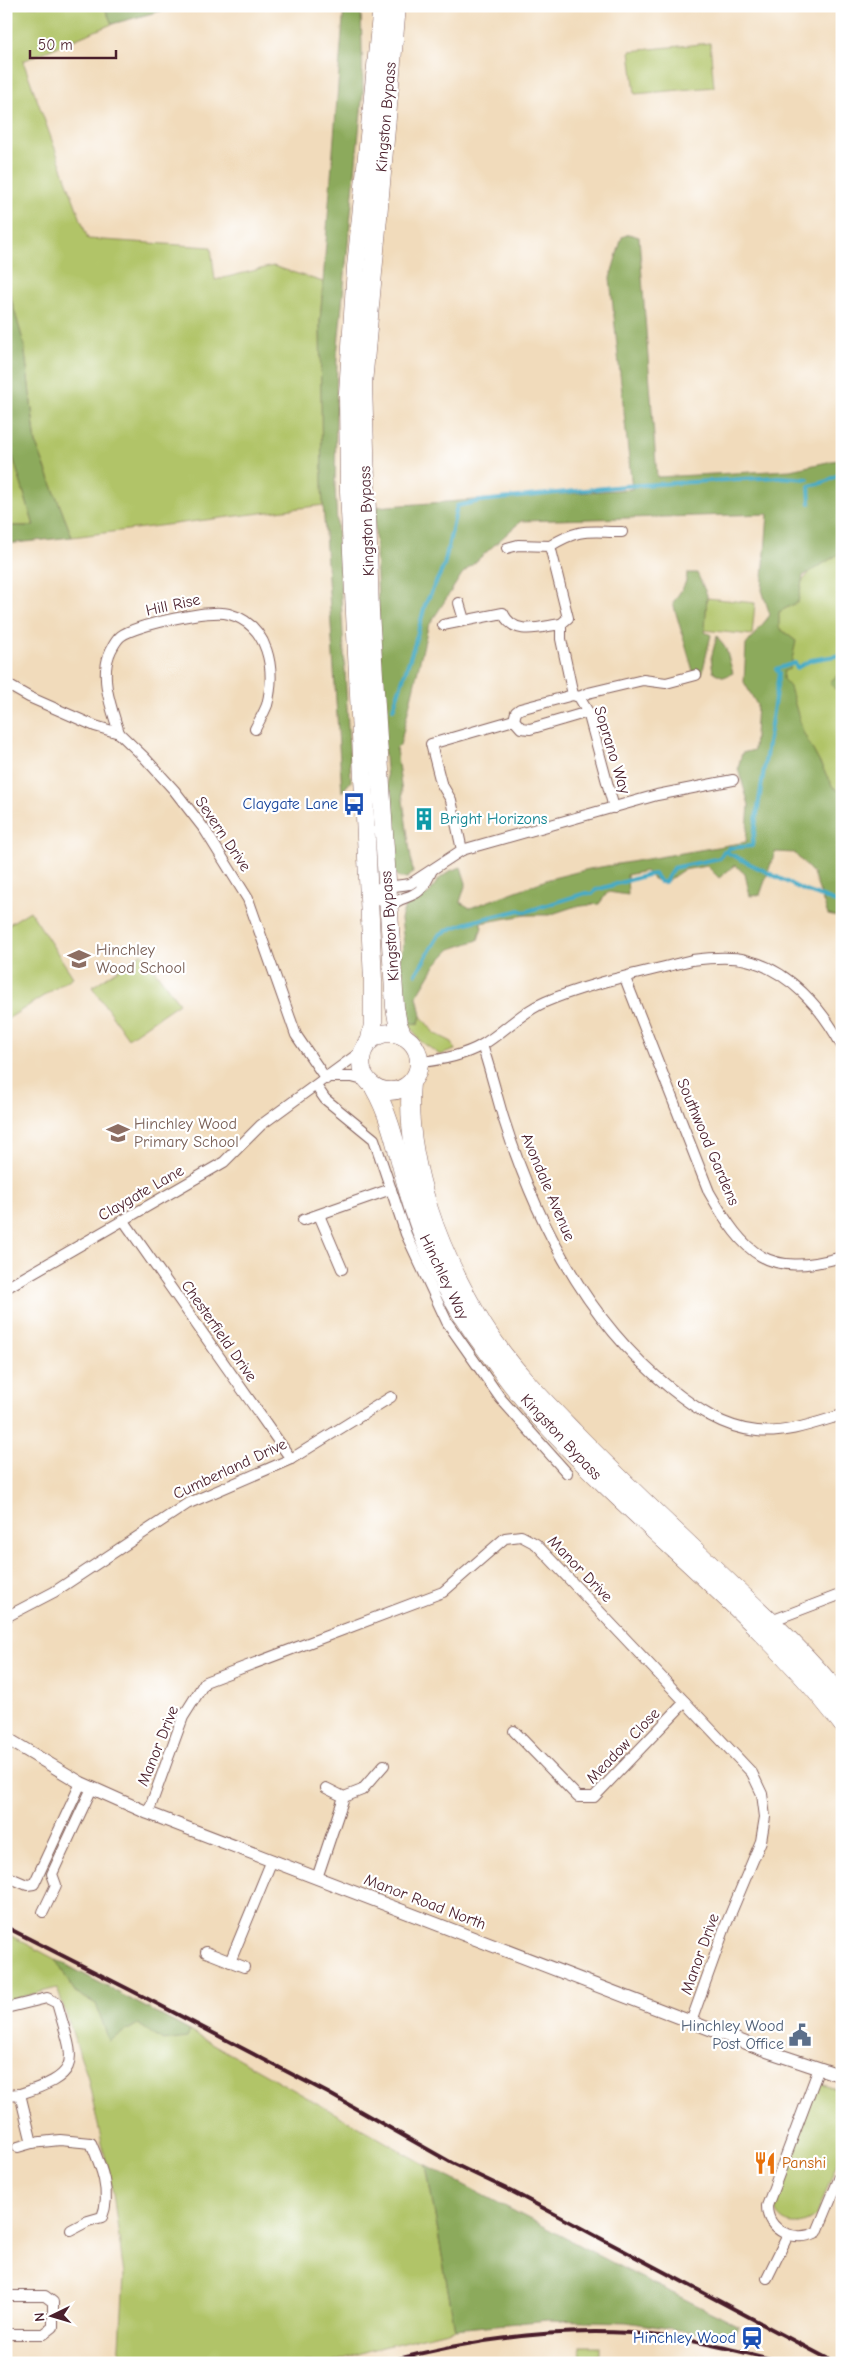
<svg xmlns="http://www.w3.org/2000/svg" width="848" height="2369" font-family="'Comic Neue',sans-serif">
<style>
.green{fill:#b1c467;stroke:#7e7249}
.forest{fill:#8caa5c;stroke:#6b6444}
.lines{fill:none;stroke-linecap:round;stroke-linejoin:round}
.stream{stroke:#46abc6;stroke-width:4}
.minor-casing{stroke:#84615d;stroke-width:12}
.tertiary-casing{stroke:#84615d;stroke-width:14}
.trunk-casing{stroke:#84615d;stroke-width:19}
.minor{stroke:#fff;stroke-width:10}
.tertiary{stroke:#fff;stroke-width:12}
.trunk{stroke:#fff;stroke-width:18}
.rail{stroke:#4a1f2b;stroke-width:4}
.labels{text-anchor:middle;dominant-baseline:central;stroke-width:4.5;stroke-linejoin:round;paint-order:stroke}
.street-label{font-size:16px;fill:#4a1f2b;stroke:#fff}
.transit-label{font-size:16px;fill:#164399;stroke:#fff;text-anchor:end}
.culture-label{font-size:16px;fill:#0d838f;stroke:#fff;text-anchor:start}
.education-label{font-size:16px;fill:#785e54;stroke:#fff;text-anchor:start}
.service-label{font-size:16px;fill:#4e5e75;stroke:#fff;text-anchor:end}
.food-label{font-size:16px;fill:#c56008;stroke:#fff;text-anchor:start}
</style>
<rect width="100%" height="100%" fill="#fff"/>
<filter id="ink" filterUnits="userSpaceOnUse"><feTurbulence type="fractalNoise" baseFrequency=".02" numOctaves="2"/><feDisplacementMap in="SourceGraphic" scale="10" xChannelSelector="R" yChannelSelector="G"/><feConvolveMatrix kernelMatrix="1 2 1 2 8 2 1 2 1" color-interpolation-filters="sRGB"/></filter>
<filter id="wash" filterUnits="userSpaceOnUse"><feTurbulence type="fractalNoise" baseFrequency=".0096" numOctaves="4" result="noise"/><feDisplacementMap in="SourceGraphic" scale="20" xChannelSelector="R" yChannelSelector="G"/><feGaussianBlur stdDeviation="1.12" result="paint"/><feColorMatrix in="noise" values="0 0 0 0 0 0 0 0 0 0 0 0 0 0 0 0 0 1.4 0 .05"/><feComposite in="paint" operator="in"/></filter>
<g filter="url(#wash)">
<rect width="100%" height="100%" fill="#f1dbbb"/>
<g class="green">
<path d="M 6,6 L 104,6 L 112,24 L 23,61 L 88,239 L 211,247 L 215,280 L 273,266 L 323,282 L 320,322 L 324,505 L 72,537 L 36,444 L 24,344 L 6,281 Z"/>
<path d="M 710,43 L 714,87 L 635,94 L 630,51 Z"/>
<path d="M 6,434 L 34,526 L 6,526 Z"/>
<path d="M 842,512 L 842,867 L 783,684 L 777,612 L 814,567 Z"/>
<path d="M 707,598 L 755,603 L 752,635 L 704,630 Z"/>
<path d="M 30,911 L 73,977 L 6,1020 L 6,926 Z"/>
<path d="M 142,953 L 179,1003 L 128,1038 L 92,987 Z"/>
<path d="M 421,1016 L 434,1033 L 452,1042 L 455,1050 L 440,1055 L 419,1040 L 409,1024 L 419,1023 Z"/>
<path d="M 6,1933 L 190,2031 L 426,2165 L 455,2329 L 371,2350 L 331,2363 L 119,2363 L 124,2275 L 113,2193 L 87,2075 L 57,1988 L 6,2001 Z"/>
<path d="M 818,2083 L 842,2091 L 842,2149 L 817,2215 C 800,2230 776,2227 773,2202 Z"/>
<rect x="581" y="2346" width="18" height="17"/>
</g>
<g class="forest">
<path d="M 104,6 L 179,6 L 112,24 Z"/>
<path d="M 344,6 L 361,6 L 363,91 L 337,356 L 335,487 L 351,781 L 342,792 L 322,488 L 320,322 Z"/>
<path d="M 629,234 L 639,237 L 657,477 L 790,470 L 842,459 L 842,552 L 803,576 L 798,602 L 779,612 L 779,628 L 796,641 L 790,669 L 784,671 L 783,679 L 790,687 L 803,732 L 833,787 L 842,792 L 842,918 L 828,915 L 813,873 L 794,853 L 775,852 L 760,895 L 750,896 L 745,874 L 735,865 L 719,878 L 707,866 L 683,870 L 663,884 L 652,878 L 646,871 L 627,875 L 628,895 L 608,892 L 599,904 L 573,907 L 549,915 L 526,915 L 480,923 L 482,927 L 478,940 L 451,949 L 436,964 L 417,996 L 421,1016 L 419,1023 L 409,1024 L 403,1008 L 399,961 L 404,943 L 401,919 L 405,906 L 428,895 L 438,880 L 450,871 L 461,867 L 466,883 L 460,902 L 470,908 L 549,879 L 589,869 L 746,842 L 749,805 L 738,768 L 742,753 L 754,750 L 757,705 L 744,682 L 746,645 L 770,615 L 762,590 L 768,514 L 521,521 L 462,574 L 428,627 L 400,745 L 396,749 L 413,873 L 407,878 L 399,878 L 394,871 L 384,744 L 374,507 L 632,489 L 610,278 L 622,237 Z"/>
<path d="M 6,281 L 24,344 L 36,444 L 72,537 L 6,544 L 6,526 L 34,526 L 6,434 Z"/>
<path d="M 687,573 L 697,573 L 707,595 L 705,632 L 711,635 L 702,674 L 693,671 L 673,603 C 679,592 687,586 687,573 Z"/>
<path d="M 717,636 L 726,649 L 733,673 L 724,677 L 713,672 L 711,658 Z"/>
<path d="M 842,671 L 842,689 L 835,689 L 830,682 Z"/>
<path d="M 55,1959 L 190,2031 L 187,2038 L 163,2041 L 138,2024 L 109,2041 L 96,2004 L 75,1992 Z"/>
<path d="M 426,2165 L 636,2275 L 739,2326 L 733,2338 L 626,2322 L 547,2320 L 455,2329 Z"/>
</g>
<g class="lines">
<g class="stream">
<path d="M 810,503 L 809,486 L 825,482 L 842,473"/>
<path d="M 393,709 L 415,643 L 425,605 L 444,566 L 457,506 L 480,501 L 624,486 L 779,477 L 808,479"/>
<path d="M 726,852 L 729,848 L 752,846 L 779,673 L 776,669 L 795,663 L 797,668 L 811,660 L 842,655"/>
<path d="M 416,974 L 439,935 C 462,921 494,917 520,910 L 525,912 L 586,893 L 592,894 L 596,890 L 647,875 L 654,874 L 660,882 L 665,882 L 673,868 L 720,858 L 724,851 L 803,890 L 839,903 L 842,902"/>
</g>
</g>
</g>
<g filter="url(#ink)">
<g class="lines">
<defs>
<g id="minor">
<path d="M 550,546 C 580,527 589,532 622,532"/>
<path d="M 507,548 L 518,545 L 550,546 L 568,618 L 561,624"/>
<path d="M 459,603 L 464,620"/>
<path d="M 443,625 L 503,613 C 514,637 539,627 561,624 L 561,639 L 573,695 L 579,697 L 588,712 L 614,808"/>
<path d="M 6,684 L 29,697 L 95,726 L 119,733 L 144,757 L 174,790 L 205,830 L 248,899 L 296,1035 L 326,1079"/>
<path d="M 579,697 L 588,693 L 643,680 L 666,683 L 696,675"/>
<path d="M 514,720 L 516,712 L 520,709 L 573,695"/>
<path d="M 119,733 C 112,709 100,680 109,655 C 111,649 117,639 121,636 C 136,625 212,608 229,614 C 269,625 276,669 267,705 C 264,713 259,721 255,729"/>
<path d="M 462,850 L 657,795 L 733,780"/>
<path d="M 376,901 L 376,891 L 379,888 L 410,884 L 462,850 L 451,800 L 441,783 L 431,744 L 514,720 L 521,728 L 530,729 L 588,712"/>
<path d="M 390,907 C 398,898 405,899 414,894 C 423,890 427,880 431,872"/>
<path d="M 625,978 L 709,1192 C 745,1255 767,1278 842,1257"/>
<path d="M 482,1045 C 490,1069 496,1093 503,1117 C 535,1219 585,1320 670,1388 C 695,1408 724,1428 757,1431 C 786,1434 815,1423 842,1415"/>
<path d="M 420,1062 C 441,1060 463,1056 482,1045 C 504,1032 521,1012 545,1002 C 591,982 644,973 692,960 C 709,958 730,956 746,960 C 789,970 822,1008 842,1046"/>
<path d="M 330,1077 L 352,1077 L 367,1081"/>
<path d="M 316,1086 L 325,1099 L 374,1139 L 406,1234 L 447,1322 L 501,1399 L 567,1473"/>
<path d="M 319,1215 L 342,1269"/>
<path d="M 303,1220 L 391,1189"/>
<path d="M 124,1221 L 291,1459"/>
<path d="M 6,1288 L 224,1162 L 261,1125 L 362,1051"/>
<path d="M 6,1617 L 54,1592 L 187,1504 L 291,1459 L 391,1397"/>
<path d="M 771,1621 L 842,1594"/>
<path d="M 514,1731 L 578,1797 L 594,1797 L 685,1702"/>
<path d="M 326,1788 L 344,1797 L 362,1790 L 384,1765"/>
<path d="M 148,1813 L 183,1717 L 205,1682 L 443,1592 L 505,1538 L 521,1536 L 536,1544 L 752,1773 L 762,1794 L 765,1817 L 761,1841 L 725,1927 L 691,2022"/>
<path d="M 6,1876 L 27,1885 L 34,1884 L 81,1783"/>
<path d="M 317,1878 L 344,1797"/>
<path d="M 43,1912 L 56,1885 L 52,1874 L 92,1788"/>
<path d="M 206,1952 L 244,1967"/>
<path d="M 230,1962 L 272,1860"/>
<path d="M 6,2008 L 47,1998 L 57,2003 C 73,2061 86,2073 20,2094"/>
<path d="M 819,2068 L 767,2206 C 767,2232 796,2243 817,2232 L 842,2172"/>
<path d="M 6,2095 L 20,2094 L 32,2143 L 60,2140 L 91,2143 C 101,2166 112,2193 102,2217 L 88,2221 L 71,2230"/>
<path d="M 18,2147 L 32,2143"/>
<path d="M 767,2278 L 788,2235"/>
<path d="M 6,2296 L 45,2296 L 53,2302 L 53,2327 L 44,2334 L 6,2334"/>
</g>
<path id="tertiary" d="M 6,1738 L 81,1783 L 148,1813 L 767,2051 L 842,2076"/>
<g id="trunk">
<path d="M 397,6 L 363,384 L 370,612 L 395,1007 L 398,1024 L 403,1036"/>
<circle cx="390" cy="1062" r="29"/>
<path d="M 370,1039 L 373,1024 L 373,980 L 349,491 L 348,393 L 356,267 L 382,6"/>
<path d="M 411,1083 C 407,1125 416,1168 429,1209 C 442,1250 461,1288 483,1325 C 508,1365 541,1398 574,1432 C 626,1486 682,1537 736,1589 C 773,1623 810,1658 842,1698"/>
<path d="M 374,1088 C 392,1119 398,1156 408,1191 C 421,1238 444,1290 472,1330 C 495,1362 517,1394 544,1422 C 638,1526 757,1612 842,1724"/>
</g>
</defs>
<use href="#minor" class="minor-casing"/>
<use href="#tertiary" class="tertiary-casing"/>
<use href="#trunk" class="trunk-casing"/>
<use href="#minor" class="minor"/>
<use href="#tertiary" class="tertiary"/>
<use href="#trunk" class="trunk"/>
<g class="rail">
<path d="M 6,1927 L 146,1998 L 328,2093 L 452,2163 L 513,2192 L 836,2363"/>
<path d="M 382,2363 C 463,2341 545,2328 630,2333 C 682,2336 735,2350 786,2363"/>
</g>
</g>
</g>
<defs>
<symbol id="bus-bare" viewBox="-9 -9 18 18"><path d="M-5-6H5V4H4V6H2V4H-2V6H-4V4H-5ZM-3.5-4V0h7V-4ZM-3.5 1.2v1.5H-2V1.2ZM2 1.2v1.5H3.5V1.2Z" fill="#1a4fb4" stroke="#fff" stroke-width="2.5" paint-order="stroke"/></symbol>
<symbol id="building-bare" viewBox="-9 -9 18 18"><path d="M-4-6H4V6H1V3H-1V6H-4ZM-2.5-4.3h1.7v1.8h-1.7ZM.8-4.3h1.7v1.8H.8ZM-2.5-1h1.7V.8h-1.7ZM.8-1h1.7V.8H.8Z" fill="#0f9aa8" stroke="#fff" stroke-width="2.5" paint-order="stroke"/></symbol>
<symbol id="school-bare" viewBox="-9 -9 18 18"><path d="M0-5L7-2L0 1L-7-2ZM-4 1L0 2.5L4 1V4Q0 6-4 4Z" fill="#8d6e63" stroke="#fff" stroke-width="2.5" paint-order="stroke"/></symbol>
<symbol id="civic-bare" viewBox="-9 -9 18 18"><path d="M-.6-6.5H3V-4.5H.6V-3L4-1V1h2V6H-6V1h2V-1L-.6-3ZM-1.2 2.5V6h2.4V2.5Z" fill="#5c6f8a" stroke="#fff" stroke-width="2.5" paint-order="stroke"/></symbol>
<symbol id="restaurant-bare" viewBox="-9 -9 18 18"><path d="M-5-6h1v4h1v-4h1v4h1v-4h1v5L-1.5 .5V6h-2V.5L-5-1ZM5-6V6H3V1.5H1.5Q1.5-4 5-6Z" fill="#e8710a" stroke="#fff" stroke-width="2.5" paint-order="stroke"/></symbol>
<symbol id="station-bare" viewBox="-9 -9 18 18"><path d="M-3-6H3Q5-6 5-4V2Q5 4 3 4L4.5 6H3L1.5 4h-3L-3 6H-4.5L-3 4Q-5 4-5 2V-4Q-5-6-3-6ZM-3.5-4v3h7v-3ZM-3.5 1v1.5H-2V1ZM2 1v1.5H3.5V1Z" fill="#1a4fb4" stroke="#fff" stroke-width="2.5" paint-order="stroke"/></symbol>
</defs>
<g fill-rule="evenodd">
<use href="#bus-bare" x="338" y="788" width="32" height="32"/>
<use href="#building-bare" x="408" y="803" width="32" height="32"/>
<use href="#school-bare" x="63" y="943" width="32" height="32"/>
<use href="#school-bare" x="102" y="1117" width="32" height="32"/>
<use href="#civic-bare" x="784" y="2019" width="32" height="32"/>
<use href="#restaurant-bare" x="749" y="2147" width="32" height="32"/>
<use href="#station-bare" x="736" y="2322" width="32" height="32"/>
</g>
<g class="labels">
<g class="street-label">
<text transform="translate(386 117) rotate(-85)">Kingston Bypass</text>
<text transform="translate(367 521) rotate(-92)">Kingston Bypass</text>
<text transform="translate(173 605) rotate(-12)">Hill Rise</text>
<text transform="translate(612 750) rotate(73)">Soprano Way</text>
<text transform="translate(223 834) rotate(56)">Severn Drive</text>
<text transform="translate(390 926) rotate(-94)">Kingston Bypass</text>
<text transform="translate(708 1142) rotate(67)">Southwood Gardens</text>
<text transform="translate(548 1187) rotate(67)">Avondale Avenue</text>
<text transform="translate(141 1193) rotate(-30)">Claygate Lane</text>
<text transform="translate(444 1277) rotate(64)">Hinchley Way</text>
<text transform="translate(219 1331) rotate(55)">Chesterfield Drive</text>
<text transform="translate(561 1437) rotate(47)">Kingston Bypass</text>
<text transform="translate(230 1469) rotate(-25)">Cumberland Drive</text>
<text transform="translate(580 1569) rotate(46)">Manor Drive</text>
<text transform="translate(158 1746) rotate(-68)">Manor Drive</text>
<text transform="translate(623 1746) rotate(-46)">Meadow Close</text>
<text transform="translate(425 1902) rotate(21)">Manor Road North</text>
<text transform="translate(700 1954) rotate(-70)">Manor Drive</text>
</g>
<g class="transit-label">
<text x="338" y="804">Claygate Lane</text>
<text x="736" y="2338">Hinchley Wood</text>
</g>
<g class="culture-label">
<text x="440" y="819">Bright Horizons</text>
</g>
<g class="education-label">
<text x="96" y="950">Hinchley<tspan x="96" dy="18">Wood School</tspan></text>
<text x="134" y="1124">Hinchley Wood<tspan x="134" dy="18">Primary School</tspan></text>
</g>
<g class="service-label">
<text x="784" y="2026">Hinchley Wood<tspan x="784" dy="18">Post Office</tspan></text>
</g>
<g class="food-label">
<text x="782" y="2163">Panshi</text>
</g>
</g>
<rect width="848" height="2369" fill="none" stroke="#fff" stroke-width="25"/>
<g transform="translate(52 2316) rotate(265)" stroke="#ffffff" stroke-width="4" paint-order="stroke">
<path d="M0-4L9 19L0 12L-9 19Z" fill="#4a1f2b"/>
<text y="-8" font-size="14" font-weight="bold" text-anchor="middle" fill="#4a1f2b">N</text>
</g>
<path d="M30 50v8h86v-8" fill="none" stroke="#4a1f2b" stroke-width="2.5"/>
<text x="38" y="50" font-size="15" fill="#4a1f2b" stroke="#ffffff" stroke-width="4" paint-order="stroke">50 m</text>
</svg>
